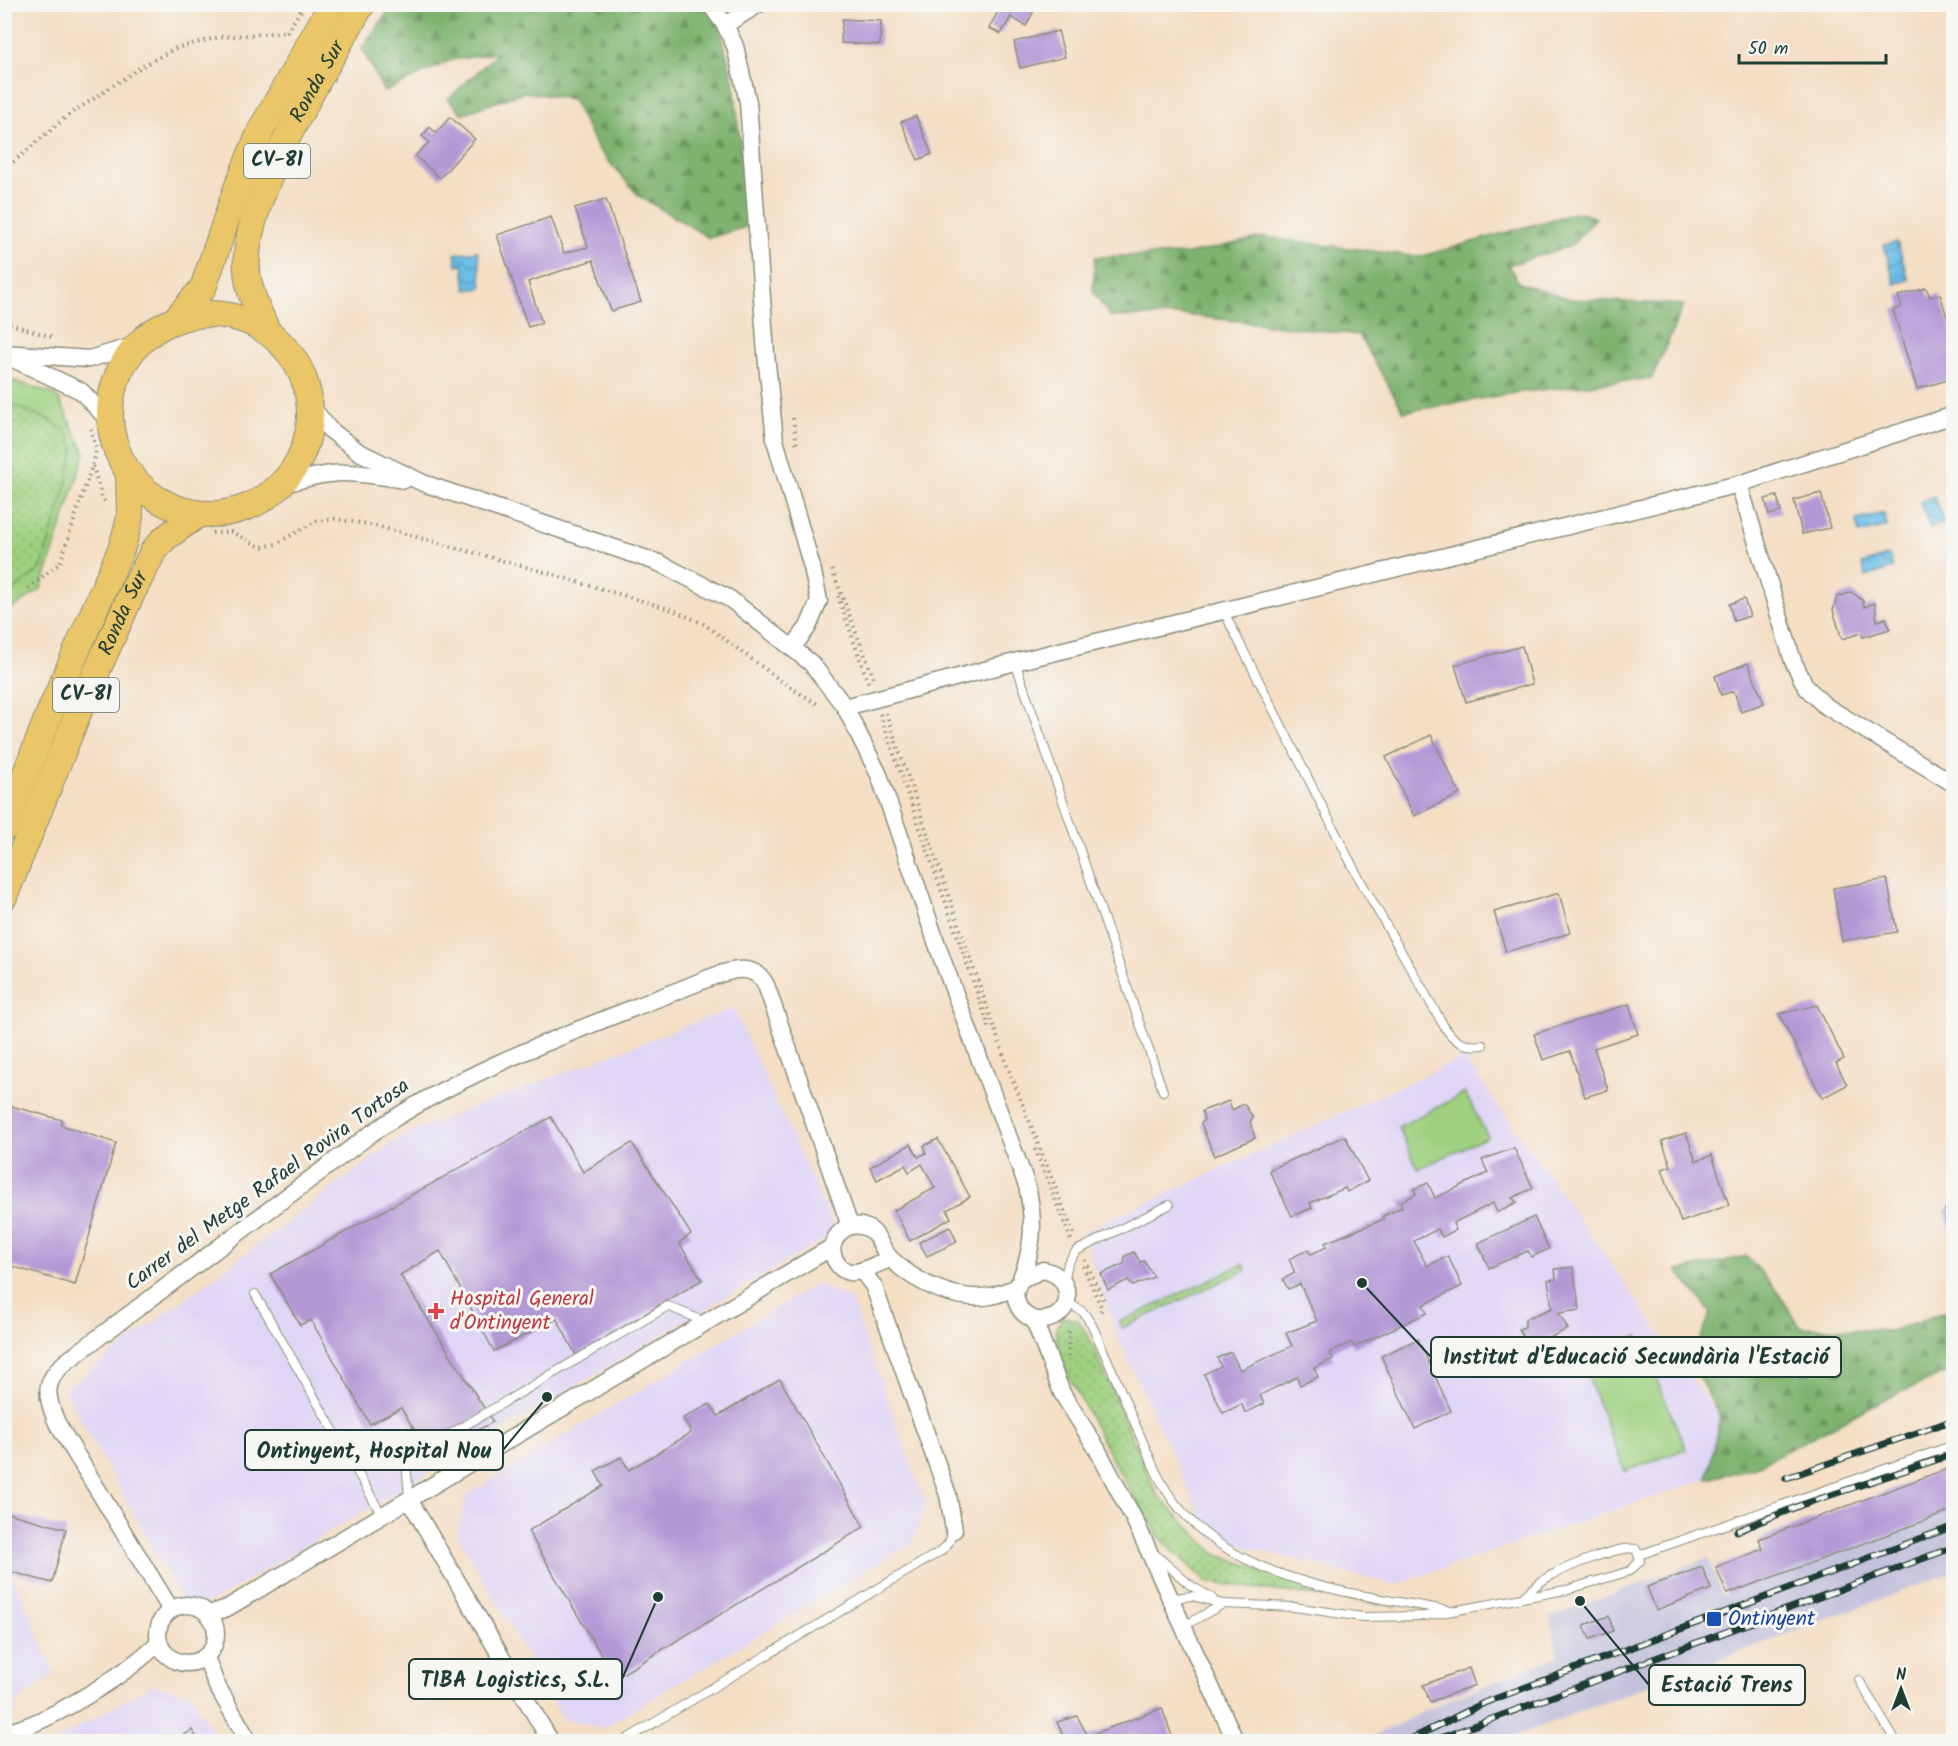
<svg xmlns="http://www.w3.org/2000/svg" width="1958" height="1746" font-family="Kalam,sans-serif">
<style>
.built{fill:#dfd5f5}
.railway{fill:#c3c1db}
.forest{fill:url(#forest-firs);stroke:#4e7851;stroke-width:1.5}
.park{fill:#9ed07f;stroke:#5e865a;stroke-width:1.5}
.garden{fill:url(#garden-dots);stroke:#5e865a;stroke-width:1.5}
.water{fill:url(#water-waves);stroke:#467d8e;stroke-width:1.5}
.building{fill:#b398d6}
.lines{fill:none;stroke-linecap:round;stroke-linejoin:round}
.service-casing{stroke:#8a8e7c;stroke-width:10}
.minor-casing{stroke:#8a8e7c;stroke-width:19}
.primary-casing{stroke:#8a8e7c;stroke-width:28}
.path{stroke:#8a8e7c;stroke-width:4;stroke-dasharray:1.5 4.5;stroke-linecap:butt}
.service{stroke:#fff;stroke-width:8}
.minor{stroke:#fff;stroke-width:16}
.primary{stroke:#eac669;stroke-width:26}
.rail-casing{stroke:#1f3d34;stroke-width:7}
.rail{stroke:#f6f6f2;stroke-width:4.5;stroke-dasharray:14;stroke-linecap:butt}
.health-dot{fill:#e0444e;stroke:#f6f6f2;stroke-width:2}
.transit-dot{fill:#1a4fb4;stroke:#f6f6f2;stroke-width:2}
.labels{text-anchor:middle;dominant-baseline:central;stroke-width:6;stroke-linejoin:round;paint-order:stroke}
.shield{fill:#f6f6f2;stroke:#60746d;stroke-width:1.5}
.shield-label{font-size:20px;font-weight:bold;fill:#1f3d34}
.street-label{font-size:21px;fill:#1f3d34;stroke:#f6f6f2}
.health-label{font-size:21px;fill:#be3a42;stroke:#f6f6f2;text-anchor:start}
.transit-label{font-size:21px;fill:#164399;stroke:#f6f6f2;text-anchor:start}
.leader{fill:none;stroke:#1f3d34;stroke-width:2}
.callout-dot{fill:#1f3d34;stroke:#f6f6f2;stroke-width:2}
.callout{fill:#f6f6f2;stroke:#1f3d34;stroke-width:2}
.callout-label{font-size:22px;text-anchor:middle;font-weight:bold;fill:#1f3d34}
</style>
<defs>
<pattern id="forest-firs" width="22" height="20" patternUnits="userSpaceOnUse" patternTransform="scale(1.5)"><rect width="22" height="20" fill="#7eb26e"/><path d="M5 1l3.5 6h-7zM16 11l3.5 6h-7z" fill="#67925b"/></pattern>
<pattern id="garden-dots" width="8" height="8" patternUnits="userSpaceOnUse" patternTransform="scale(1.5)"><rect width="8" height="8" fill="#9ed07f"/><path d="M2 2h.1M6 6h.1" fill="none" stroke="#80aa69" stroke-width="1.8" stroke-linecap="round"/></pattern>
<pattern id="water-waves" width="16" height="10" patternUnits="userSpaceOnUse" patternTransform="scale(1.5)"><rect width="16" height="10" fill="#6cbde7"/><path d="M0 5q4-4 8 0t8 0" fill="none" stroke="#589bbc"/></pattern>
</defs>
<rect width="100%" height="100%" fill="#f6f6f2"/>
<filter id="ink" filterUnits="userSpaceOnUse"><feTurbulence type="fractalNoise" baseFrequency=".0167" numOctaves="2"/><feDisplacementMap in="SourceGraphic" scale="12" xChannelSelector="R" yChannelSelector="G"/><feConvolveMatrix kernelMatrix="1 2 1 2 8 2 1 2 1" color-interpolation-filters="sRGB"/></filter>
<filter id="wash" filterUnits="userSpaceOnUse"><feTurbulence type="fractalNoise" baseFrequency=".008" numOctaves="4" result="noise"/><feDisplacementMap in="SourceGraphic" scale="24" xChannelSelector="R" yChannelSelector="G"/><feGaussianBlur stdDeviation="1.35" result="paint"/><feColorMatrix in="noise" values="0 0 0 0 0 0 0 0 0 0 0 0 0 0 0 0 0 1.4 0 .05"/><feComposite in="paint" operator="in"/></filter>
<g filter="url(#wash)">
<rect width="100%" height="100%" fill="#f4dec4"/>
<g class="built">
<path d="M 733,1008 L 836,1232 L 190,1614 L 64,1390 L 405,1134 Z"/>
<path d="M 1464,1057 L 1720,1418 L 1707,1479 L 1394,1585 L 1211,1538 L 1116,1334 L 1083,1232 Z"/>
<path d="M 816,1284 L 851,1300 L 926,1505 L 912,1543 L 603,1728 L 563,1719 L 457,1534 L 466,1495 Z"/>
<path d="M 4,1576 L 14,1578 L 55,1674 L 15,1702 L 17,1711 L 5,1715 Z"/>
<path d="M 152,1685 L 191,1695 L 218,1741 L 53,1742 Z"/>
</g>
<path class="railway" d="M 1953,1510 L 1953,1572 L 1501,1741 L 1363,1742 L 1445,1701 L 1558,1657 L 1550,1617 L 1709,1558 L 1722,1596 Z"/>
<g class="forest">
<path d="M 393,5 L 714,5 L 734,84 L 749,226 L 709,238 L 639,196 L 598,149 L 572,99 L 525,92 L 462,114 L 448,99 L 498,53 L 451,60 L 384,92 L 362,48 Z"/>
<path d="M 1578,212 L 1596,218 L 1571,246 L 1508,265 L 1519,283 L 1571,299 L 1684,305 L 1652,378 L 1521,392 L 1404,412 L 1359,335 L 1184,315 L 1111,317 L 1093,292 L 1095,257 L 1189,254 L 1263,237 L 1419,257 Z"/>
<path d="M 1747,1256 L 1777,1291 L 1800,1327 L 1891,1331 L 1953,1309 L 1953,1370 L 1885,1399 L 1753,1468 L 1707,1479 L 1720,1418 L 1691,1361 L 1711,1312 L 1677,1271 Z"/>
</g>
<g class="park">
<path d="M 5,378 L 53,394 L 60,401 L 85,453 L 41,589 L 5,613 Z"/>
<path d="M 1465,1093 L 1488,1137 L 1418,1169 L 1398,1127 Z"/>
<path d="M 1638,1336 L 1686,1449 L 1625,1471 L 1580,1357 Z"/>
</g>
<g class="garden">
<path d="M 5,402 L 45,418 L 66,430 L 74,448 L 66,487 L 41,569 L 5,597 Z"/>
<path d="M 1243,1264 L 1246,1270 L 1122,1328 L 1119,1322 Z"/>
<path d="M 1062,1317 L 1078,1320 L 1089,1337 L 1157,1495 L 1215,1554 L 1323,1590 L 1398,1606 L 1206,1582 L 1159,1537 L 1116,1467 L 1062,1363 L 1055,1330 Z"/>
</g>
<g class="water">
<path d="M 1897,242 L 1909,280 L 1895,284 L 1884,245 Z"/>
<path d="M 478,251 L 482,288 L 466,290 L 463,264 L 457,265 L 455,254 Z"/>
<path d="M 1934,497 L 1944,523 L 1930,528 L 1920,502 Z"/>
<path d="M 1884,513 L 1887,527 L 1859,534 L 1856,520 Z"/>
<path d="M 1889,555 L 1893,568 L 1866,577 L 1862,564 Z"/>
</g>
<g id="blocks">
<g class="building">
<path d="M 1002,4 L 1029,4 L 1035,8 L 1026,26 L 1011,17 L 1001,34 L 989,28 Z"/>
<path d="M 842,19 L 881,21 L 880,45 L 841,43 Z"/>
<path d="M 1058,31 L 1065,57 L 1020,68 L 1014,42 Z"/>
<path d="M 916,116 L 932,154 L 918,160 L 901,122 Z"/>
<path d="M 450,117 L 475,139 L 440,178 L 415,156 L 429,142 L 422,136 L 430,127 L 436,133 Z"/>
<path d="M 606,199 L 641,302 L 611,311 L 593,260 L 528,282 L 542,323 L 528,327 L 497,235 L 551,217 L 564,253 L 588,247 L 575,208 Z"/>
<path d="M 1926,288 L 1930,297 L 1940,294 L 1954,340 L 1954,378 L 1917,389 L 1893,310 L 1902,307 L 1898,296 Z"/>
<path d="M 1821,493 L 1830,528 L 1802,534 L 1794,500 Z"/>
<path d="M 1777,496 L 1781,512 L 1769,515 L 1765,499 Z"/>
<path d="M 1852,592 L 1863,601 L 1864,607 L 1875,603 L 1877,621 L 1886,618 L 1890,629 L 1863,637 L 1861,633 L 1842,639 L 1833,610 L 1837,597 Z"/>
<path d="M 1744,599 L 1750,616 L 1734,621 L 1729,604 Z"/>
<path d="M 1522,646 L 1532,684 L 1466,702 L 1455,665 Z"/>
<path d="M 1748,663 L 1764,703 L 1741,712 L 1734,691 L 1721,695 L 1715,676 Z"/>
<path d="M 1431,735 L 1460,794 L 1414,816 L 1386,757 Z"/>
<path d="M 1887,879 L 1897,932 L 1842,941 L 1833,888 Z"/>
<path d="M 1559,893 L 1570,933 L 1506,952 L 1494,912 Z"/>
<path d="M 1629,1004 L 1638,1034 L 1594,1048 L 1608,1090 L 1585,1097 L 1570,1051 L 1543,1060 L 1534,1034 Z"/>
<path d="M 1817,1005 L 1844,1059 L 1836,1063 L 1847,1085 L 1822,1098 L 1779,1014 Z"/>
<path d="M 1229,1101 L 1232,1110 L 1244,1104 L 1253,1118 L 1250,1122 L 1255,1138 L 1214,1156 L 1201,1123 L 1204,1120 L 1202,1111 Z"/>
<path d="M 4,1104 L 62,1120 L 61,1125 L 116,1143 L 75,1285 L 4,1264 Z"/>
<path d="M 551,1117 L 583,1172 L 632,1143 L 691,1234 L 679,1243 L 702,1280 L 576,1355 L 557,1319 L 494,1351 L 440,1251 L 400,1275 L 493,1422 L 430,1455 L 401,1408 L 370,1424 L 311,1320 L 300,1325 L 270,1274 Z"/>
<path d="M 1686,1133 L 1696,1161 L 1712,1155 L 1729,1205 L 1681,1222 L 1662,1169 L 1671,1166 L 1662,1141 Z"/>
<path d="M 1345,1136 L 1368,1181 L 1347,1192 L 1345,1188 L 1310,1203 L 1312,1208 L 1292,1216 L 1269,1170 Z"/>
<path d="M 938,1139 L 970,1197 L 947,1210 L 951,1218 L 910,1241 L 894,1210 L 935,1188 L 922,1164 L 909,1172 L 905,1165 L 877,1180 L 870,1167 L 911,1144 L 918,1157 L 926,1153 L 924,1146 Z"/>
<path d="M 1514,1148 L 1533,1188 L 1512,1198 L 1517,1202 L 1497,1212 L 1493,1203 L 1453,1223 L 1456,1230 L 1442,1237 L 1438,1229 L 1414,1241 L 1427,1266 L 1448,1256 L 1462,1286 L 1423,1305 L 1427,1313 L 1354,1347 L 1351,1342 L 1330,1352 L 1333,1359 L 1314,1368 L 1318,1377 L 1300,1385 L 1297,1377 L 1260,1395 L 1264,1404 L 1245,1413 L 1242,1404 L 1223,1413 L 1204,1374 L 1221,1366 L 1217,1358 L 1231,1352 L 1240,1370 L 1292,1346 L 1286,1333 L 1317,1321 L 1300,1284 L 1288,1289 L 1283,1279 L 1295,1273 L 1289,1259 L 1307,1250 L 1311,1254 L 1327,1247 L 1325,1243 L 1384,1219 L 1383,1216 L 1402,1207 L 1400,1202 L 1416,1194 L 1414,1189 L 1428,1183 L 1435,1198 L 1488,1173 L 1482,1160 Z"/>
<path d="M 1954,1207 L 1954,1240 L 1953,1240 L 1945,1209 Z"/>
<path d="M 1534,1217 L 1549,1249 L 1531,1257 L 1528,1251 L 1489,1268 L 1478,1243 Z"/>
<path d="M 950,1227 L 957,1242 L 927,1256 L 919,1242 Z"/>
<path d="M 1134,1252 L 1140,1262 L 1144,1261 L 1154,1277 L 1133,1286 L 1128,1280 L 1108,1290 L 1101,1274 L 1124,1264 L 1125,1256 Z"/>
<path d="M 1573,1267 L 1580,1310 L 1559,1313 L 1568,1329 L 1528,1348 L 1519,1329 L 1525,1327 L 1525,1319 L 1552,1308 L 1548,1280 L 1556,1279 L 1555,1269 Z"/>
<path d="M 1418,1339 L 1451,1411 L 1415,1429 L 1381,1356 Z"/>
<path d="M 780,1379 L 864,1527 L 591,1693 L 575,1682 L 606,1663 L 528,1531 L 603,1486 L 595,1471 L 621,1457 L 629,1470 L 691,1433 L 683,1418 L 710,1404 L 718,1416 Z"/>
<path d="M 1954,1466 L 1954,1510 L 1727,1594 L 1716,1567 L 1763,1549 L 1759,1539 Z"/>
<path d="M 4,1512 L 66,1529 L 52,1583 L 4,1570 Z"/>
<path d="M 1702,1567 L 1711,1589 L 1656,1610 L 1647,1587 Z"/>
<path d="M 1609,1616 L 1613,1631 L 1590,1639 L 1584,1625 Z"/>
<path d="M 1469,1668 L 1475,1685 L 1430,1702 L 1423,1685 Z"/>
<path d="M 1162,1708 L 1174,1742 L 1066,1742 L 1057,1722 L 1077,1716 L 1088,1736 Z"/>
<path d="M 192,1730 L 199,1742 L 173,1742 Z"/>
</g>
</g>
</g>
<g filter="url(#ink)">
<use href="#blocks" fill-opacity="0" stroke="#8a8e7c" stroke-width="1.5"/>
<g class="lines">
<defs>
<g id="service">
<path d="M 1223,610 L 1355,871 L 1445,1028 C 1456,1043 1464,1047 1483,1045"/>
<path d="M 1015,662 L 1163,1091"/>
<path d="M 1064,1282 L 1068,1263 L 1076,1251 L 1169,1205"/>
<path d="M 255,1294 L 383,1517"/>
<path d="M 1067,1302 L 1083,1312 L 1092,1325 C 1108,1361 1124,1397 1139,1433 C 1147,1450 1153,1468 1162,1483 C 1216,1580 1349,1593 1447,1610"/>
<path d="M 409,1499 L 406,1460 L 668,1306 L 705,1322"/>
<path d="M 1156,1555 L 1190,1585 L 1212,1598"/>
<path d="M 1639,1555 L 1954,1445"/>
<path d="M 1173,1603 L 1175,1598 L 1192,1596 L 1223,1604 L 1294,1607 L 1363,1617 L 1425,1616 L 1566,1590 L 1630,1571 L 1640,1561 L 1636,1549 C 1619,1545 1567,1567 1550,1576 C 1540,1581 1531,1590 1523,1597"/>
<path d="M 1184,1626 L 1223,1604"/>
<path d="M 1859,1680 L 1896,1742"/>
<path d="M 622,1742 L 941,1551 L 948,1544 L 954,1530"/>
</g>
<g id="minor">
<path d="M 710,4 L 725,25 L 735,46 L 748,102 L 766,354 L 775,440 L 812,567 L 819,601 L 808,627 L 793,647"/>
<path d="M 725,25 L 759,4"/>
<path d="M 4,353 L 89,359 L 137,345"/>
<path d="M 11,358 L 81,391 L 110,422"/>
<path d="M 311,406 L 329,429 L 359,452 L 423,483 L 659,563 L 730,599 L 811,663 L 845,707 L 879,775 L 941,956 L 1027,1186 C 1036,1225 1033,1256 1015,1291 C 1017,1338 1080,1322 1065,1286 C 1061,1276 1053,1272 1043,1270 L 1024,1278"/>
<path d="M 1739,484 L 1793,661 L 1806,687 L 1824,705 L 1954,784"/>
<path d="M 282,485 C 335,469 350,471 404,480"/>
<path d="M 845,707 L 1015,662 L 1739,484 L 1954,415"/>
<path d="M 891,1259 C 873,1263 849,1286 835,1260 C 825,1241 846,1218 867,1228 C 879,1233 881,1250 891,1259 C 916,1283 956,1302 991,1296 C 1000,1294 1008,1290 1017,1288"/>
<path d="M 863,1272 L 874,1287 L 948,1495 L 954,1530"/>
<path d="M 1034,1320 L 1062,1393 L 1097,1449 L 1135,1521 L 1236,1742"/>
<path d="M 410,1501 L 551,1742"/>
<circle cx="187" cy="1634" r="29"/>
<path d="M 171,1610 L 57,1423 C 45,1395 43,1381 67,1361 L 372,1133 C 474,1063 595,1025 709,978 C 728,971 754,961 766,985 L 850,1226"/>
<path d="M 209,1614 L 227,1608 L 832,1247"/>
<path d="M 206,1657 L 216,1684 L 249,1742"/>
<path d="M 4,1733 C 48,1724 127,1674 159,1642"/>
</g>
<g id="primary">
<circle cx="210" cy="414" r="100"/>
<path d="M 175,320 L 203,288 L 237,188 L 261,130 L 332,4"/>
<path id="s1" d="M 267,331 C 259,311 248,292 247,270 C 241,199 326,68 362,4"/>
<path d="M 4,828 L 52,707 L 122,547 L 130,518 L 129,473"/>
<path id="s2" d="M 4,897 L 78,713 L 132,593 L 154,550 L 165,538 L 199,514"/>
</g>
</defs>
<use href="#service" class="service-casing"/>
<use href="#minor" class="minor-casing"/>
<use href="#primary" class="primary-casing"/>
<g class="path">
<path d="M 4,170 L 66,117 L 141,67 L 176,48 L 220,37 L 287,32 L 301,10"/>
<path d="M 4,322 L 55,338"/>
<path d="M 136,328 L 153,318"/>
<path d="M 793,418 L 797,446"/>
<path d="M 93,466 L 102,498 L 107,504"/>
<path d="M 212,533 L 231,532 L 261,547 L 276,544 L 316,521 L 335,519 L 373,525 L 544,572 L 673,610 L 704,624 L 788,686 L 819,705"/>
<path d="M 832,570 L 875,681"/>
<path d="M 28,588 L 60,563 L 95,457 L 96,448 L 91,429"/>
<path d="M 838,596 L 869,685"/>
<path d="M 886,713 L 1007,1065 L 1075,1237"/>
<path d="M 880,714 L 990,1030"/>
<path d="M 1035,1149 L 1071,1240"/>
<path d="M 1085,1260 L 1105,1303"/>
<path d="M 1083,1266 L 1102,1309 L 1099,1314"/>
<path d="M 1068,1357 L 1069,1329"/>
</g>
<use href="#service" class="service"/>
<use href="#minor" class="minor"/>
<use href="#primary" class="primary"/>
<defs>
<g id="rail">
<path d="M 1786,1478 L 1954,1420"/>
<path d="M 1737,1531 L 1801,1505 L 1954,1454"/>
<path d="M 1405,1742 L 1484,1703 L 1954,1526"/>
<path d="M 1430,1742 L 1954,1547"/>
</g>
</defs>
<use href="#rail" class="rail-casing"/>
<use href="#rail" class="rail"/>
</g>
</g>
<path class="health-dot" d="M433 1302h6v6h6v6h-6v6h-6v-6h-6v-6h6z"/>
<rect class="transit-dot" x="1706" y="1611" width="16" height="16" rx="3"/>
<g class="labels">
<g class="shield">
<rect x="244" y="144" width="66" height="34" rx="4.5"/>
<rect x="53" y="678" width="66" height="34" rx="4.5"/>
</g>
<g class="shield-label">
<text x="277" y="161">CV-81</text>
<text x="86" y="695">CV-81</text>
</g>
<g class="street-label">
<text stroke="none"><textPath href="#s1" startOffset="268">Ronda Sur</textPath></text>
<text stroke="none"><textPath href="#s2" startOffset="308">Ronda Sur</textPath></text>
<text transform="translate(268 1185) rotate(-36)">Carrer del Metge Rafael Rovira Tortosa</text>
</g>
<g class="health-label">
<text x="450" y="1299">Hospital General<tspan x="450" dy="24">d'Ontinyent</tspan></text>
</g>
<g class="transit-label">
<text x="1728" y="1619">Ontinyent</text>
</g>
</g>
<path class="leader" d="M1362 1283L1431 1357M547 1397L503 1450M658 1597L622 1679M1580 1601L1649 1685"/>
<g class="callout-dot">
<circle cx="1362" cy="1283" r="6"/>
<circle cx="547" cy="1397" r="6"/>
<circle cx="658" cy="1597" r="6"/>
<circle cx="1580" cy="1601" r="6"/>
</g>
<g class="callout">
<rect x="1431" y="1337" width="410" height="40" rx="6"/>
<rect x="245" y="1430" width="258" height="40" rx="6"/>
<rect x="409" y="1659" width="213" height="40" rx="6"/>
<rect x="1649" y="1665" width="156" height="40" rx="6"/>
</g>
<g class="callout-label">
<text x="1636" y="1364">Institut d'Educació Secundària l'Estació</text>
<text x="374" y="1458">Ontinyent, Hospital Nou</text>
<text x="515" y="1687">TIBA Logistics, S.L.</text>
<text x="1727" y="1692">Estació Trens</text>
</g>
<rect width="1958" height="1746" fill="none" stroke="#f6f6f2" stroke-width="24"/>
<g transform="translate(1901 1689)" stroke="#f6f6f2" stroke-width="4.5" paint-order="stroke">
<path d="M0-4.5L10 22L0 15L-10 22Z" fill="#1f3d34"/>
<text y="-9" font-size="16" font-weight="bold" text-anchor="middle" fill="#1f3d34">N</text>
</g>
<path d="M1739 54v9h147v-9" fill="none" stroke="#1f3d34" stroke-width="3"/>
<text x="1748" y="54" font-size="18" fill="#1f3d34" stroke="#f6f6f2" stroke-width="4.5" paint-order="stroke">50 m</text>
</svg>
